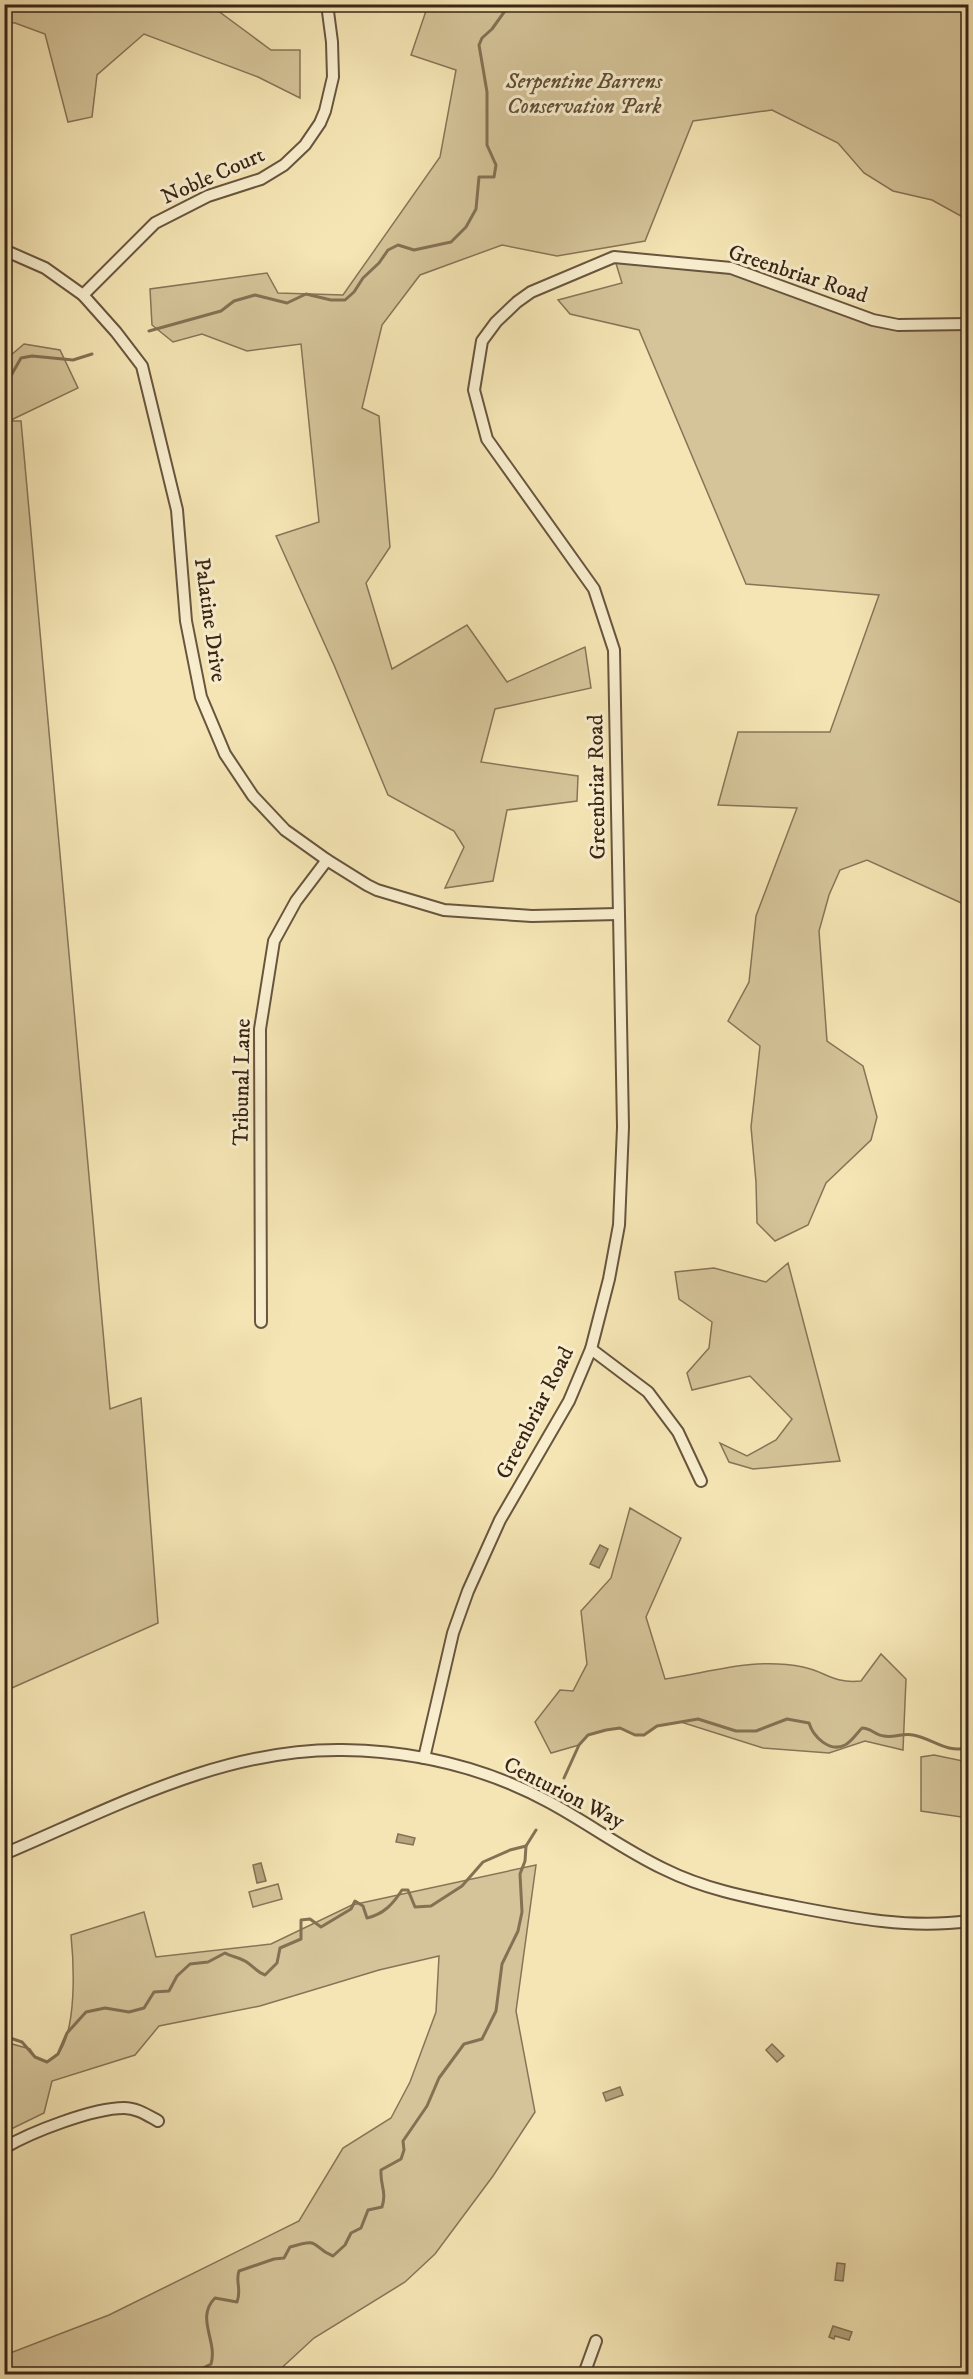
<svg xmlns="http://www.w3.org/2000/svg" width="973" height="2379" font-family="'IM FELL DW Pica',serif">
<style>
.green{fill:#d5c499;stroke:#877458;stroke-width:1.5}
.water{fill:#b5a47e;stroke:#837154;stroke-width:1.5}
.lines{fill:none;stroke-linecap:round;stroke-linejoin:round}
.stream{stroke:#837154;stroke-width:3}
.minor-casing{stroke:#68553e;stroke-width:14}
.minor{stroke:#f8eece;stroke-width:10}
.labels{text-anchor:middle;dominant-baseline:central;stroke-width:6;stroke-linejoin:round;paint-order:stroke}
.park-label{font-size:22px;font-style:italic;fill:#604d37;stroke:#f8eece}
.street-label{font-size:22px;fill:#392516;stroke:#f8eece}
</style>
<rect width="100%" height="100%" fill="#f5e5b4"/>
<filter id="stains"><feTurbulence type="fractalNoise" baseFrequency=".00333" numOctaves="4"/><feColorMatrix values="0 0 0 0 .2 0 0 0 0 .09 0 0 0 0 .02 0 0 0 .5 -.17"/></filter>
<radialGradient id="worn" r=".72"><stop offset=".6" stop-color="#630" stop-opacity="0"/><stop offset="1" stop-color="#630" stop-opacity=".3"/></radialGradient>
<g class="green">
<path d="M 5,4 L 210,5 L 271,50 L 300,50 L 300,98 L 258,77 L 144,34 L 97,75 L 92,117 L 68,122 L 45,34 L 15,23 L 5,22 Z"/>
<path d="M 428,5 L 968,5 L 968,220 L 932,200 L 893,191 L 864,173 L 838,143 L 772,110 L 693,121 L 645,241 L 557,256 L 502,245 L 420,275 L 382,325 L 362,408 L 379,416 L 390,547 L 366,583 L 392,669 L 467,625 L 507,682 L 585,647 L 591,688 L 495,709 L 481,762 L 578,776 L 577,801 L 507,810 L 493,881 L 445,888 L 464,847 L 454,831 L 388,795 L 334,665 L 276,536 L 319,522 L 301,344 L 247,351 L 202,334 L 173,342 L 152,325 L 150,289 L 267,273 L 278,293 L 343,295 L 440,157 L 456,70 L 411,55 Z"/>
<path d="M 614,257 L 731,268 L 874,316 L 935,326 L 968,324 L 968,906 L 867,860 L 840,870 L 829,895 L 819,931 L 827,1041 L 863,1066 L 877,1117 L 871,1140 L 826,1183 L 808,1225 L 775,1241 L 757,1223 L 756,1182 L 751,1127 L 760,1046 L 728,1021 L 749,982 L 756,916 L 797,808 L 718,805 L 738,732 L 830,732 L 879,595 L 746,584 L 639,330 L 570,314 L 558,300 L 622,283 Z"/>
<path d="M 24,344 L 60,350 L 78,388 L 9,421 L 21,421 L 110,1409 L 141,1398 L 158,1623 L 5,1691 L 4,361 Z"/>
<path d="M 788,1263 L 840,1461 L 753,1469 L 729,1462 L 720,1443 L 747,1456 L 776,1440 L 792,1419 L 750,1376 L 692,1390 L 687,1373 L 709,1348 L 712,1322 L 679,1299 L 675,1272 L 714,1268 L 766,1282 Z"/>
<path d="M 630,1508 L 681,1538 L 646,1617 L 665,1679 C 712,1672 755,1657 803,1667 C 827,1672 833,1684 861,1681 L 881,1654 L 906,1679 L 903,1750 L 865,1741 L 829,1753 L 763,1748 L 681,1722 L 657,1726 L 644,1735 L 635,1735 L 620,1728 L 606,1730 L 588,1735 L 579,1745 L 551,1753 L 535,1722 L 560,1690 L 573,1691 L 587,1664 L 581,1611 L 611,1578 Z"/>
<path d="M 934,1755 L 968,1762 L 968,1818 L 921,1811 L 921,1757 Z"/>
<path d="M 536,1865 L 516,2011 L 535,2112 L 493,2176 L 435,2254 L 405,2282 L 314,2338 L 275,2374 L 5,2374 L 5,2355 L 109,2315 L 299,2221 L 343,2148 L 391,2118 L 410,2082 L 436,2012 L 439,1956 L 379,1970 L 260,2006 L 159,2026 L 135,2055 L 52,2081 L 44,2113 L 5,2132 L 5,2042 L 30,2049 L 35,2057 L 47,2062 C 50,2060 56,2057 58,2054 C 77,2029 74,1965 71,1935 L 144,1912 L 156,1957 L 271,1944 L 352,1905 Z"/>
<path d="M 278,1884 L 282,1899 L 253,1907 L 249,1892 Z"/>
</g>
<g class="water">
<path d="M 600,1545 L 608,1549 L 599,1568 L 590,1564 Z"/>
<path d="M 398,1834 L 415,1838 L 413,1845 L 396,1842 Z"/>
<path d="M 261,1863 L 266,1881 L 257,1883 L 253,1865 Z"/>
<path d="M 772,2044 L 784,2056 L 777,2062 L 766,2050 Z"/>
<path d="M 620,2087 L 623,2095 L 606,2101 L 603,2093 Z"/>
<path d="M 837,2263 L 845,2264 L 843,2281 L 835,2280 Z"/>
<path d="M 833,2326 L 852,2332 L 849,2340 L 835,2336 L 834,2339 L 829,2337 Z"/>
</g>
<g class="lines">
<g class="stream">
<path d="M 149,331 L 221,311 L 234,301 L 255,295 L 287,303 L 306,294 L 331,300 L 345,300 L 354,292 L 363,278 L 379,263 L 388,250 L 398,245 L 414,250 L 451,242 L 466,227 L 476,209 L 479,177 L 494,177 L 496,165 L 487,145 L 487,92 L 479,45 L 482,38 L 492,29 L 510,4"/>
<path d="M 4,388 L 21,358 L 32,356 L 73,360 L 92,354"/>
<path d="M 564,1778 L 579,1745 L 588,1735 L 606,1730 L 620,1728 L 635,1735 L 644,1735 L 657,1726 L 698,1719 L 736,1731 L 756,1731 L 787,1719 L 809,1723 C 813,1736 829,1753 845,1745 C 851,1742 857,1733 862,1728 C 871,1728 875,1735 884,1736 C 893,1738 903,1733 913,1735 C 934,1739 945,1753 968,1748"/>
<path d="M 4,2036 L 22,2042 L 35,2057 L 47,2062 L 58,2054 L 67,2033 L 86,2012 L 105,2008 L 129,2012 L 144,2008 L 154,1992 L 169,1991 L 177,1976 L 190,1964 L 208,1962 L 225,1953 C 232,1957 242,1958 248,1963 C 255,1968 257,1972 265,1975 L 277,1963 L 280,1948 L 301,1939 L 301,1920 L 310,1919 L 321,1927 L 351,1909 L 355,1901 L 363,1906 L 367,1918 C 384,1914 393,1904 402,1890 L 408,1890 L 415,1907 L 431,1906 L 462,1886 L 483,1862 L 510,1850 L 526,1846"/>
<path d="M 184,2374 L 185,2370 L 201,2369 L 211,2364 C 218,2341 195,2318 215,2298 L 237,2302 C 242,2289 235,2282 239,2271 L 274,2259 L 284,2258 L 290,2247 C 323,2237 309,2246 333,2256 L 345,2245 L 351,2233 L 361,2228 L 368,2210 L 382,2207 C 387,2191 380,2186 381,2170 L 401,2159 L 404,2150 L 403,2141 L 427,2106 L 439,2078 L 464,2044 L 482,2039 L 496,2011 L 502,1964 L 518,1931 L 522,1912 L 520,1874 L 525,1861 L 526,1846 L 536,1830"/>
</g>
<defs>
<g id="minor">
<path d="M 4,250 L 45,268 L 83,295 L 116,332 L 142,366 L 177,510 L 186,621 L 201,697 L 225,754 L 253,796 L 285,830 L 327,860 L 367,885 L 377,890 L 444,910 L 532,916 L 618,914"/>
<path d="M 83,295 L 155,223 L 208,196 L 261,179 L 284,165 L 305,145 L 320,123 L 325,111 L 333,77 L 332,42 L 327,4"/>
<path d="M 261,1322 L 260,1029 L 274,941 L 296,901 L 327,860"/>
<path d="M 591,1349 L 648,1392 L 678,1432 L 701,1481"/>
<path d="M 424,1758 L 453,1633 L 468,1591 L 500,1520 L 569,1401 L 591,1349 L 609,1279 L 619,1225 L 623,1127 L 614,650 L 594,589 L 487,439 L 474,390 L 482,341 L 496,322 L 517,302 L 531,292 L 614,257 L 731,268 L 873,320 L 898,325 L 968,324"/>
<path d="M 4,1854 C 113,1808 222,1748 343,1750 C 415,1751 486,1768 549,1802 C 588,1823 624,1850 664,1869 C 706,1890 751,1898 796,1907 C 853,1918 911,1929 968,1921"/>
<path d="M 4,2148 C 31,2132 93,2108 124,2108 C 137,2108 147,2115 158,2121"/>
<path d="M 584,2374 L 596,2341"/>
</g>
</defs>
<use href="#minor" class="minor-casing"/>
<use href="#minor" class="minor"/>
</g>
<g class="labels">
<g class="park-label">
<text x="584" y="81">Serpentine Barrens<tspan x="584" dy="25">Conservation Park</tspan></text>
</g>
<g class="street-label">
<text transform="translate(213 176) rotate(-24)">Noble Court</text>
<text transform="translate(798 274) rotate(18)">Greenbriar Road</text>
<text transform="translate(210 620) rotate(82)">Palatine Drive</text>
<text transform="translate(597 787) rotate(-91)">Greenbriar Road</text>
<text transform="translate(242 1082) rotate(-89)">Tribunal Lane</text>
<text transform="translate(535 1413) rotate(-63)">Greenbriar Road</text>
<text transform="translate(564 1793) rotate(27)">Centurion Way</text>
</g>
</g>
<rect width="973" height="2379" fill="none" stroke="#f5e5b4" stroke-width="24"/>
<rect x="6" y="6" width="961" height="2367" fill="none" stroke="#392516" stroke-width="3"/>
<rect x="12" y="12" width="949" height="2355" fill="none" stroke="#392516" stroke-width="1.5"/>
<rect width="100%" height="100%" filter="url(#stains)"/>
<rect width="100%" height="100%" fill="url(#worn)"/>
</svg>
